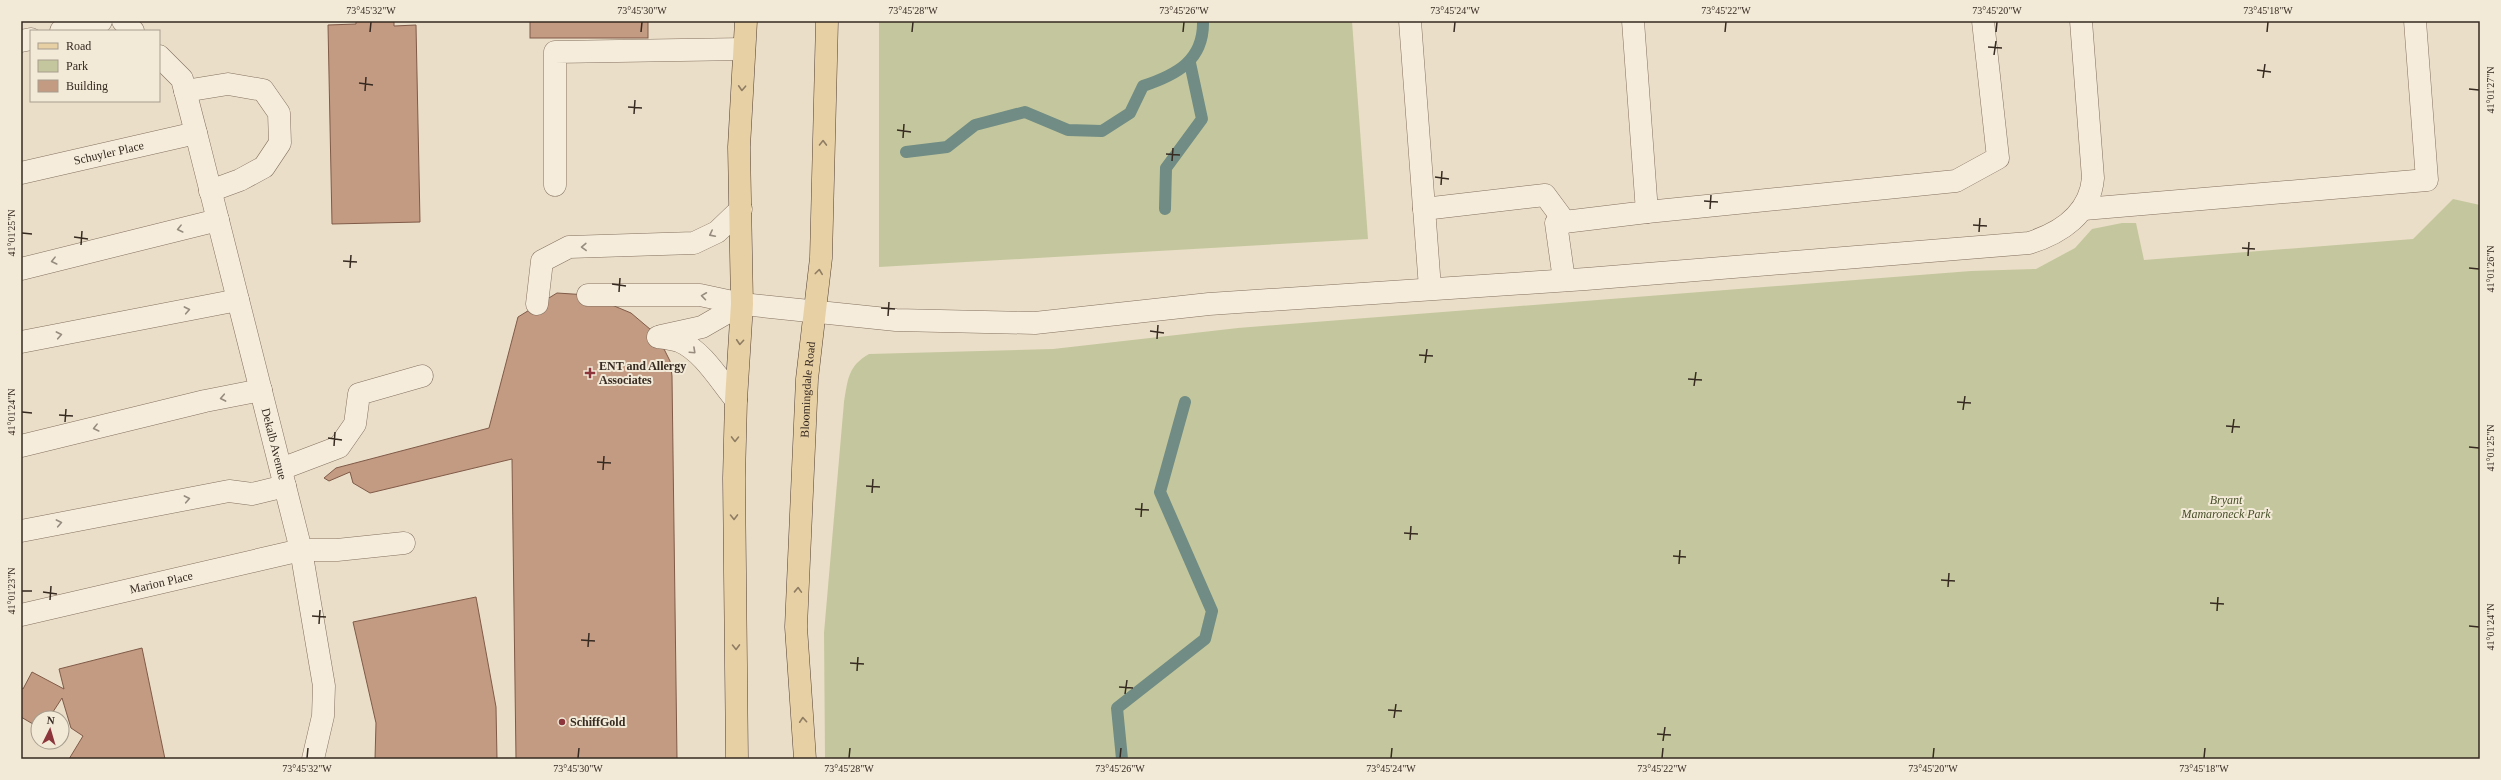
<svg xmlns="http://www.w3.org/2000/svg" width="2501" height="780" font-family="'Times New Roman',serif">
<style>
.green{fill:#c4c79d}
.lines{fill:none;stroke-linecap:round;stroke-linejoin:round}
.stream{stroke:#708c84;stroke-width:12}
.building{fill:#c39a82;stroke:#805b48}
.lane-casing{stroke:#84715f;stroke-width:23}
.street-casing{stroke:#84715f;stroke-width:23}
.primary-casing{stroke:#524033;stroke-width:23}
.lane{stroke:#f5ecdb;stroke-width:22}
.street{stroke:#f5ecdb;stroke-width:22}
.primary{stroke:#e8d0a5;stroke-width:22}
.oneway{stroke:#8f7d63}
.oneway2{stroke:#968b7e}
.ticks{fill:none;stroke:#362a21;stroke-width:1.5}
.poi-dot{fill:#8c363b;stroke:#f2e9d7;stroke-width:1.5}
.labels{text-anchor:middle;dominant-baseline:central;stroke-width:4;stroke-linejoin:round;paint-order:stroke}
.street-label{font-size:12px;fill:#362a21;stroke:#f2e9d7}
.poi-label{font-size:12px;font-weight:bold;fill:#362a21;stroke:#f2e9d7;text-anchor:start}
.park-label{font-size:12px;font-style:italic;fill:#48502a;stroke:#f2e9d7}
.neatline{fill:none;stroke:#362a21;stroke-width:1.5}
.ticks-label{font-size:10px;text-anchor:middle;fill:#362a21}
</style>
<rect width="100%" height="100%" fill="#eadec8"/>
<g class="green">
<path d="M 879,21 L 1352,21 L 1368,239 L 879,267 Z"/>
<path d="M 2453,199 L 2480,205 L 2480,759 L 825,759 L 824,633 L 844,402 C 848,379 848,366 869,354 L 1053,349 L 1238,328 L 1971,271 L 2036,269 L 2075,248 L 2092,229 L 2122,223 L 2136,223 L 2144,260 L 2413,239 Z"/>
</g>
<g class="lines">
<g class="stream">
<path d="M 906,152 L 947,147 L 975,125 L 1025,112 L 1068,130 L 1102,131 L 1130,113 L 1143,86 C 1176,75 1204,61 1203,21"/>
<path d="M 1165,209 L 1166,168 L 1202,119 L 1190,63"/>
<path d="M 1122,759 L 1117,708 L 1205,639 L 1212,611 L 1160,492 L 1185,402"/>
</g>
</g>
<g class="building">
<path d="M 356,21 L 394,21 L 394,26 L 416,25 L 420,222 L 332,224 L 328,25 L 356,24 Z"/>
<rect x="530" y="21" width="118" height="17"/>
<path d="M 557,293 L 588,295 L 631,313 L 657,335 L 670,361 L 672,376 L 677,759 L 516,759 L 512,459 L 370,493 L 353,483 L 350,472 L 329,481 L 324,478 L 336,468 L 489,428 L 518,317 Z"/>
<path d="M 476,597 L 496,707 L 497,759 L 375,759 L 376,723 L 353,622 Z"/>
<path d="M 142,648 L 165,759 L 69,759 L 83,736 L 71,728 L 62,698 L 49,718 L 38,718 L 38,727 L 21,717 L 21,688 L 23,689 L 32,672 L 64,689 L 59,669 Z"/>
</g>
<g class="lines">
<defs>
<g id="lane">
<path d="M 123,21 L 133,31"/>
<path d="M 1410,21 L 1430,288"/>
<path d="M 61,31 L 101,21"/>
<path d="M 21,41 L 31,39"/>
<path d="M 159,56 L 182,79 L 196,133"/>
<path d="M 185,91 L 228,84 L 263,90 L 279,113 L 280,143 L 264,167 L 240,180 L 210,191"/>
<path d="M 555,185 L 555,52 L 744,49"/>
<path d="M 1424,209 L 1545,195 L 1565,222"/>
<path d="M 2084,209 L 2427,180 L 2415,21"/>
<path d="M 1647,212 L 1956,181 L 1998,158 L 1983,21"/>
<path d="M 21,269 L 218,220"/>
<path d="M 1564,280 L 1556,223 L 1647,212 L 1633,21"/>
<path d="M 588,295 L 700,295 L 742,304 L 896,320 L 1035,323 L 1209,304 L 1586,279 L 2029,243 C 2061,233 2090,214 2093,178 L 2081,21"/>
<path d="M 537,304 L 542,261 L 569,247 L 694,243 L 717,232 L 741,209"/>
<path d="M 661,336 L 702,327 L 742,304"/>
<path d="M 658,337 C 665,338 673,339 679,341 C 703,351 720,381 736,400"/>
<path d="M 21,342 L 238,300"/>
<path d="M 21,446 L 205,401 L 261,390"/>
<path d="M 281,469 L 339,447 L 355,424 L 359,394 L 422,376"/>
<path d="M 21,531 L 229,491 L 252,494 L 285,486"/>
<path d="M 301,550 L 337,550 L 404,543"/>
</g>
<g id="street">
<path id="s1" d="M 21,173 L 196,133 L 301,550 L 324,686 L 323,716 L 313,759"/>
<path id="s2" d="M 21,615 L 301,550"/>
</g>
<g id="primary">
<path d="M 737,759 L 734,478 L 736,400 L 742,304 L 739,147 L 746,21"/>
<path id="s3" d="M 805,759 L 796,627 L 807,379 L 821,258 L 827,21"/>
</g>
</defs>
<use href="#lane" class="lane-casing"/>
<use href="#street" class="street-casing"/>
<use href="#primary" class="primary-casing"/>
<use href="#lane" class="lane"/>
<use href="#street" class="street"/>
<use href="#primary" class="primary"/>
</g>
<defs><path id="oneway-chevron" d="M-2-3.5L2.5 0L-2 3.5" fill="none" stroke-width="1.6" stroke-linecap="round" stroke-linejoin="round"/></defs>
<g class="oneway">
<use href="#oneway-chevron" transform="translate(742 88) rotate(93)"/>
<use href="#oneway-chevron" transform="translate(823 143) rotate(-89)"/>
<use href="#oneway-chevron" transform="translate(819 272) rotate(-83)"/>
<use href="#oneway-chevron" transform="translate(740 342) rotate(94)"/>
<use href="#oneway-chevron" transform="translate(735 439) rotate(91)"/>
<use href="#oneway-chevron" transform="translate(734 517) rotate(89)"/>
<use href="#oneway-chevron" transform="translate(798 590) rotate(-88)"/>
<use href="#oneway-chevron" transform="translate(736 647) rotate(89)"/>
<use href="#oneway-chevron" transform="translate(803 720) rotate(-94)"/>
</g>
<g class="oneway2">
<use href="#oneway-chevron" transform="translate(180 229) rotate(166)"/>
<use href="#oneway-chevron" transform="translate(712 234) rotate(153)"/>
<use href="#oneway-chevron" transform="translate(584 247) rotate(178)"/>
<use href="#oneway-chevron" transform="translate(54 261) rotate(166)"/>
<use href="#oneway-chevron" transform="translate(704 296) rotate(-172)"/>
<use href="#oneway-chevron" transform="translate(187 310) rotate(-11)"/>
<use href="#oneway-chevron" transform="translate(59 335) rotate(-11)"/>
<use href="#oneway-chevron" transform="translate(693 351) rotate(43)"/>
<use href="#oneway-chevron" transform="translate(223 398) rotate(169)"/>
<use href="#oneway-chevron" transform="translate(96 428) rotate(166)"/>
<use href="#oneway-chevron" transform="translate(187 499) rotate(-11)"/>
<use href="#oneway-chevron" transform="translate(59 523) rotate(-11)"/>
</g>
<path class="ticks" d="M 370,32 L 371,22M 641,32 L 642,22M 912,32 L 913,22M 1183,32 L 1184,22M 1454,32 L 1455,22M 1725,32 L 1726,22M 1996,32 L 1997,22M 2267,32 L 2268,22M 1988,47 L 2002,48M 1994,55 L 1996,41M 2257,70 L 2271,72M 2263,78 L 2265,64M 359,83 L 373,85M 2469,89 L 2479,90M 365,91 L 366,77M 628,107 L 642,108M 634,114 L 635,100M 897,130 L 911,132M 903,138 L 904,124M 1166,154 L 1180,155M 1172,161 L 1173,148M 1435,177 L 1449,179M 1441,185 L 1442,171M 1704,201 L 1718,202M 1710,209 L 1711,195M 1973,225 L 1987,226M 1979,232 L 1980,218M 22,233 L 32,234M 74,237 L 88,239M 81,245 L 82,231M 2242,248 L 2255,249M 2248,256 L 2249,242M 343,261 L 357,262M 350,268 L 351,255M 2469,268 L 2479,269M 612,284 L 626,286M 619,292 L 620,278M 881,308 L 895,309M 888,316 L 889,302M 1150,331 L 1164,333M 1157,339 L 1158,325M 1419,355 L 1433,356M 1425,363 L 1427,349M 1688,379 L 1702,380M 1694,386 L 1696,372M 1957,402 L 1971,403M 1963,410 L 1965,396M 22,412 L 32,413M 59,415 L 73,416M 65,422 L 66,409M 2226,426 L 2240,427M 2232,433 L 2234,419M 328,438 L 342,440M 334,446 L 335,432M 2469,447 L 2479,448M 597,462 L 611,463M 603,470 L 604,456M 866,486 L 880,487M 872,493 L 873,479M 1135,509 L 1149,510M 1141,517 L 1142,503M 1404,533 L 1418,534M 1410,540 L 1411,526M 1673,556 L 1686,557M 1679,564 L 1680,550M 1941,580 L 1955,581M 1948,587 L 1949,573M 22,591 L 32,591M 43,592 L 57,594M 50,600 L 51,586M 2210,603 L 2224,604M 2217,611 L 2218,597M 312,616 L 326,617M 319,624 L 320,610M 2469,626 L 2479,627M 581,640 L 595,641M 588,647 L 589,633M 850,663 L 864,664M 857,671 L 858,657M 1119,687 L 1133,688M 1125,694 L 1127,680M 1388,710 L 1402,711M 1394,718 L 1396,704M 1657,734 L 1671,735M 1663,741 L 1665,727M 307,758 L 308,748M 578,758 L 579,748M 849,758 L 850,748M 1120,758 L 1121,748M 1391,758 L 1392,748M 1662,758 L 1663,748M 1933,758 L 1934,748M 2204,758 L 2205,748"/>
<g class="poi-dot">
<path d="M588 367h4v4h4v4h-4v4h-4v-4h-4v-4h4z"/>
<circle cx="562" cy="722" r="4"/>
</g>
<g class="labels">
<g class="street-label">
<text stroke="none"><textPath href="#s1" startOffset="90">Schuyler Place</textPath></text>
<text stroke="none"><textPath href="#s3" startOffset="370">Bloomingdale Road</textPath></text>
<text stroke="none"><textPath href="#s1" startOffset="500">Dekalb Avenue</textPath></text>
<text stroke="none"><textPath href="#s2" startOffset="144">Marion Place</textPath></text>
</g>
<g class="poi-label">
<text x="599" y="366">ENT and Allergy<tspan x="599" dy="14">Associates</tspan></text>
<text x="570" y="722">SchiffGold</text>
</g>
<g class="park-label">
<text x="2226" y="500">Bryant<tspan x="2226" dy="14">Mamaroneck Park</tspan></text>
</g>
</g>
<rect width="2501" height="780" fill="none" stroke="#f2e9d7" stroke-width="44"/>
<rect x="30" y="30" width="130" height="72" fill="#f2e9d7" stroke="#a79d8e"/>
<rect x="38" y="43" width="20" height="6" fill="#e8d0a5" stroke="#a79d8e"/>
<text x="66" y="50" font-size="12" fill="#362a21">Road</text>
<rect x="38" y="60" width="20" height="12" fill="#c4c79d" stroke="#a79d8e"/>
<text x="66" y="70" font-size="12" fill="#362a21">Park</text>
<rect x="38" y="80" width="20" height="12" fill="#c39a82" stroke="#a79d8e"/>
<text x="66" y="90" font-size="12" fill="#362a21">Building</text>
<g transform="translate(50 730) rotate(5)"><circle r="19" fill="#f2e9d7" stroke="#a79d8e"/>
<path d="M0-3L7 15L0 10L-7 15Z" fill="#8c363b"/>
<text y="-6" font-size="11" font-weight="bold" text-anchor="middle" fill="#362a21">N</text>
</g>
<rect x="22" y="22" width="2457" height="736" class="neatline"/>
<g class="ticks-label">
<text x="371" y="14">73°45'32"W</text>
<text x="642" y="14">73°45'30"W</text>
<text x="913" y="14">73°45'28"W</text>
<text x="1184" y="14">73°45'26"W</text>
<text x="1455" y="14">73°45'24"W</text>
<text x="1726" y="14">73°45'22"W</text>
<text x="1997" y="14">73°45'20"W</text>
<text x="2268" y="14">73°45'18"W</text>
<text transform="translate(2490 90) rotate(-90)" y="4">41°01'27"N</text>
<text transform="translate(11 233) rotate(-90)" y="4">41°01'25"N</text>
<text transform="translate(2490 269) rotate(-90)" y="4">41°01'26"N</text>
<text transform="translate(11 412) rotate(-90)" y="4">41°01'24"N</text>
<text transform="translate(2490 448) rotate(-90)" y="4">41°01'25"N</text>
<text transform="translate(11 591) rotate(-90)" y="4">41°01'23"N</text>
<text transform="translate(2490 627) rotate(-90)" y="4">41°01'24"N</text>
<text x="307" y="772">73°45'32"W</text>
<text x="578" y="772">73°45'30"W</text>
<text x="849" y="772">73°45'28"W</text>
<text x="1120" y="772">73°45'26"W</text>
<text x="1391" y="772">73°45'24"W</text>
<text x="1662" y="772">73°45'22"W</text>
<text x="1933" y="772">73°45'20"W</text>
<text x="2204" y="772">73°45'18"W</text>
</g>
</svg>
